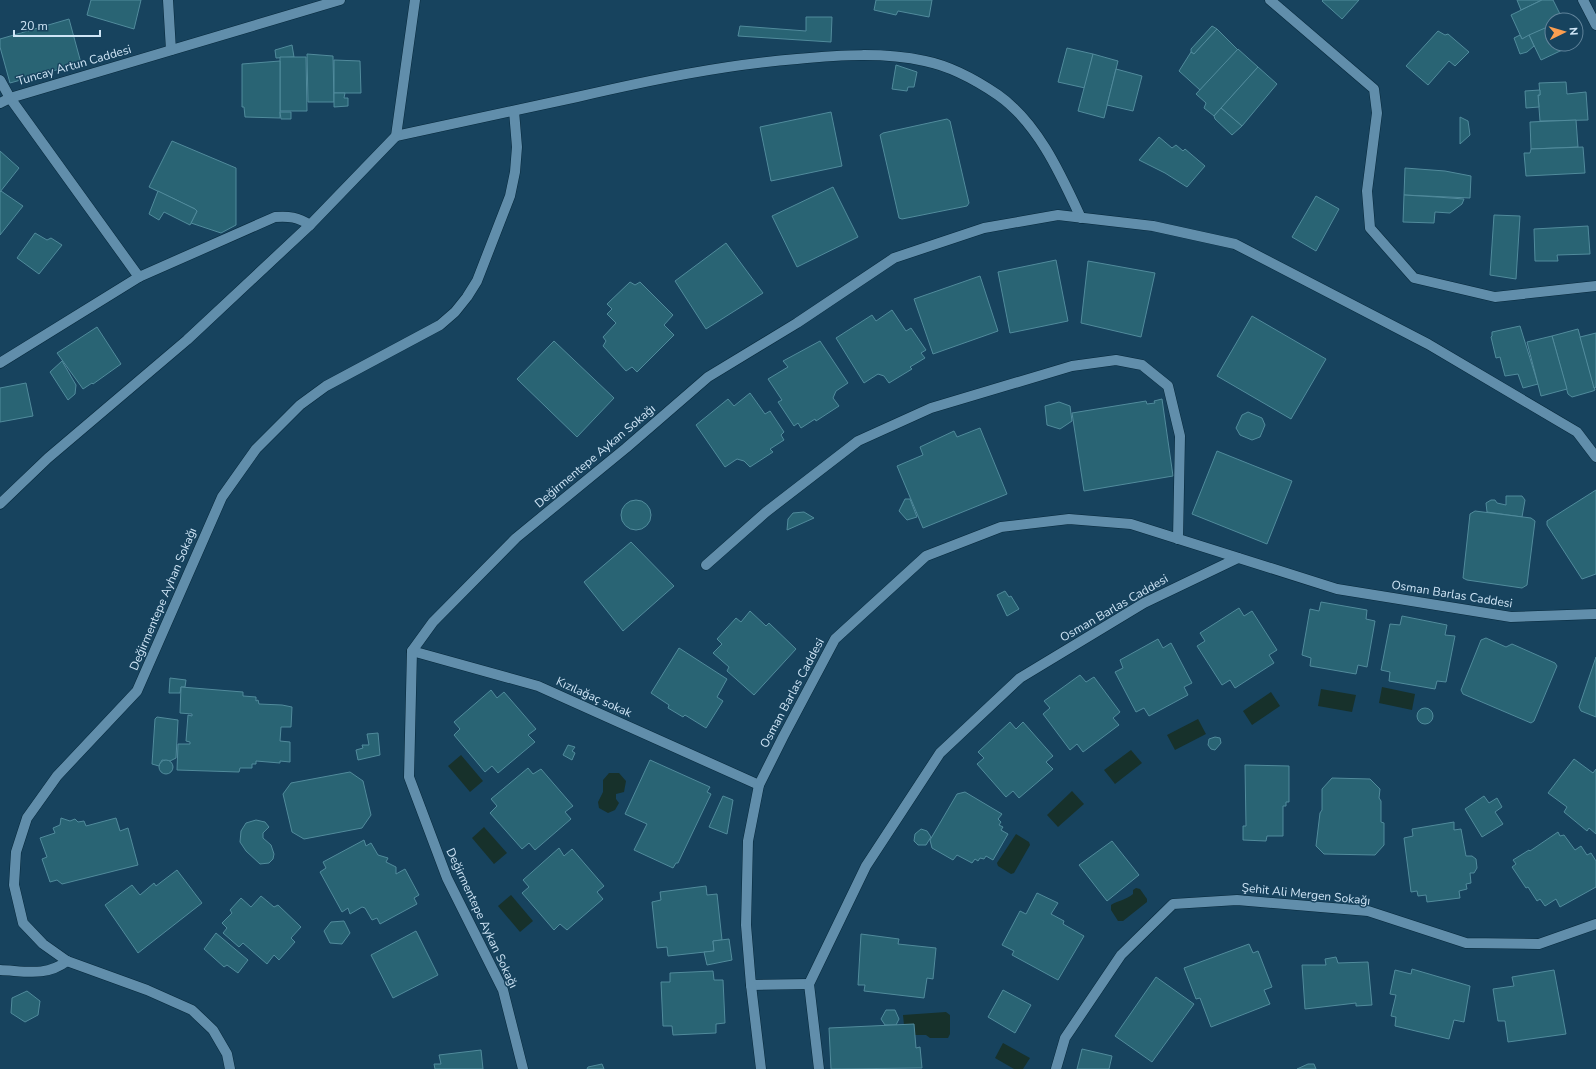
<svg xmlns="http://www.w3.org/2000/svg" width="1596" height="1069" font-family="'Nunito Sans',sans-serif">
<style>
.water{fill:#17312b}
.building{fill:#296474;stroke:#518b9c}
.lines{fill:none;stroke-linecap:round;stroke-linejoin:round}
.minor-casing{stroke:#07293c;stroke-width:11}
.minor{stroke:#618eab;stroke-width:10}
.labels{text-anchor:middle;dominant-baseline:central;stroke-width:3;stroke-linejoin:round;paint-order:stroke}
.street-label{font-size:12px;fill:#cfe5f6;stroke:#17435e}
</style>
<rect width="100%" height="100%" fill="#17435e"/>
<g class="water">
<path d="M 1382,687 L 1415,694 L 1412,710 L 1379,703 Z"/>
<path d="M 1321,689 L 1356,695 L 1352,712 L 1318,706 Z"/>
<path d="M 1271,692 L 1280,706 L 1252,725 L 1243,711 Z"/>
<path d="M 1198,719 L 1206,734 L 1175,750 L 1167,735 Z"/>
<path d="M 1131,750 L 1142,763 L 1115,784 L 1104,770 Z"/>
<path d="M 461,755 L 483,781 L 470,792 L 448,766 Z"/>
<path d="M 609,773 L 619,773 L 626,781 L 624,792 L 616,794 L 616,799 L 619,803 L 615,810 L 608,813 L 599,808 L 598,802 L 603,792 L 603,780 Z"/>
<path d="M 1072,791 L 1084,804 L 1058,827 L 1047,815 Z"/>
<path d="M 484,827 L 507,853 L 494,864 L 472,838 Z"/>
<path d="M 1016,834 L 1029,842 L 1030,845 L 1014,873 L 1011,874 L 998,866 L 997,863 Z"/>
<path d="M 1136,888 L 1140,889 L 1147,899 L 1147,902 L 1123,921 L 1118,921 L 1111,910 L 1111,905 C 1119,900 1126,900 1133,894 L 1133,890 Z"/>
<path d="M 511,895 L 533,921 L 520,932 L 498,906 Z"/>
<path d="M 946,1012 L 950,1015 L 950,1034 L 948,1038 L 930,1038 L 926,1035 L 915,1035 L 904,1025 L 903,1015 Z"/>
<path d="M 1003,1043 L 1030,1058 L 1023,1069 L 1014,1069 L 995,1058 Z"/>
</g>
<g class="building">
<path d="M 91,0 L 141,0 L 134,29 L 87,15 Z"/>
<path d="M 876,0 L 932,0 L 929,17 L 898,11 L 896,15 L 874,10 Z"/>
<path d="M 1323,0 L 1359,0 L 1342,19 L 1322,1 Z"/>
<path d="M 1517,0 L 1542,0 L 1521,10 Z"/>
<path d="M 1542,0 L 1553,0 L 1563,20 L 1552,20 L 1552,25 L 1522,39 L 1511,15 Z"/>
<path d="M 806,17 L 832,17 L 831,42 L 738,36 L 740,26 L 806,31 Z"/>
<path d="M 69,19 L 81,63 L 10,83 L 0,47 L 0,39 Z"/>
<path d="M 1552,25 L 1552,44 L 1575,44 L 1541,60 L 1529,35 Z"/>
<path d="M 1212,26 L 1217,29 L 1194,54 L 1191,52 L 1191,49 Z"/>
<path d="M 1217,29 L 1238,50 L 1200,90 L 1179,71 L 1191,52 L 1194,54 Z"/>
<path d="M 1438,31 L 1445,35 L 1448,34 L 1469,52 L 1455,66 L 1449,61 L 1428,85 L 1406,66 Z"/>
<path d="M 1520,35 L 1522,39 L 1529,35 L 1534,46 L 1527,52 L 1520,54 L 1514,38 Z"/>
<path d="M 292,45 L 294,57 L 276,58 L 275,50 Z"/>
<path d="M 1067,48 L 1093,54 L 1085,88 L 1058,82 Z"/>
<path d="M 1238,49 L 1258,67 L 1214,116 L 1204,108 L 1206,103 L 1196,94 Z"/>
<path d="M 307,54 L 333,56 L 334,102 L 308,102 Z"/>
<path d="M 1093,54 L 1118,61 L 1104,118 L 1078,111 Z"/>
<path d="M 280,57 L 306,57 L 307,111 L 280,111 Z"/>
<path d="M 334,60 L 360,61 L 361,93 L 334,93 Z"/>
<path d="M 280,61 L 280,118 L 245,117 L 244,107 L 242,107 L 242,64 Z"/>
<path d="M 896,65 L 917,72 L 914,87 L 908,87 L 907,91 L 892,89 Z"/>
<path d="M 1258,67 L 1277,84 L 1242,126 L 1221,108 Z"/>
<path d="M 1116,69 L 1142,76 L 1133,111 L 1107,105 Z"/>
<path d="M 1566,82 L 1567,94 L 1586,92 L 1588,120 L 1540,121 L 1538,95 L 1540,95 L 1539,83 Z"/>
<path d="M 1540,90 L 1540,95 L 1538,95 L 1539,107 L 1526,108 L 1525,91 Z"/>
<path d="M 334,93 L 345,93 L 344,98 L 348,98 L 348,106 L 334,107 Z"/>
<path d="M 1221,108 L 1242,126 L 1232,135 L 1215,119 L 1214,116 Z"/>
<path d="M 280,112 L 291,112 L 291,119 L 281,119 Z"/>
<path d="M 831,112 L 842,166 L 771,181 L 760,127 Z"/>
<path d="M 1460,117 L 1468,121 L 1470,135 L 1460,144 Z"/>
<path d="M 947,119 L 950,121 L 969,203 L 967,206 L 902,219 L 899,218 L 880,135 L 883,133 Z"/>
<path d="M 1576,120 L 1578,147 L 1531,149 L 1530,122 Z"/>
<path d="M 1159,137 L 1172,148 L 1176,145 L 1183,151 L 1185,149 L 1205,166 L 1187,187 L 1165,173 L 1139,160 Z"/>
<path d="M 172,141 L 236,168 L 236,225 L 221,233 L 191,223 L 197,211 L 195,209 L 149,187 Z"/>
<path d="M 1583,147 L 1585,173 L 1526,176 L 1524,153 L 1530,153 L 1531,149 Z"/>
<path d="M 0,151 L 19,168 L 0,192 Z"/>
<path d="M 1405,168 L 1445,171 L 1471,176 L 1470,198 L 1404,195 Z"/>
<path d="M 833,187 L 858,237 L 797,267 L 772,216 Z"/>
<path d="M 1,191 L 23,206 L 0,235 L 0,192 Z"/>
<path d="M 158,191 L 195,209 L 197,211 L 190,225 L 164,212 L 159,220 L 149,214 Z"/>
<path d="M 1404,195 L 1437,197 L 1464,199 L 1462,204 L 1450,213 L 1435,212 L 1434,223 L 1403,222 Z"/>
<path d="M 1316,196 L 1339,209 L 1316,251 L 1292,237 Z"/>
<path d="M 1494,215 L 1520,216 L 1516,279 L 1490,275 Z"/>
<path d="M 1588,226 L 1590,254 L 1557,255 L 1558,261 L 1535,261 L 1534,229 Z"/>
<path d="M 35,233 L 47,240 L 51,238 L 62,245 L 39,274 L 17,258 Z"/>
<path d="M 726,243 L 763,293 L 706,329 L 675,281 Z"/>
<path d="M 1056,260 L 1068,321 L 1010,333 L 998,272 Z"/>
<path d="M 1088,261 L 1155,273 L 1141,337 L 1081,323 Z"/>
<path d="M 980,276 L 998,331 L 933,354 L 914,299 Z"/>
<path d="M 630,282 L 635,285 L 640,282 L 673,315 L 664,325 L 674,335 L 637,372 L 632,367 L 626,371 L 603,346 L 606,341 L 603,337 L 616,323 L 607,314 L 612,309 L 607,304 Z"/>
<path d="M 892,310 L 906,331 L 911,328 L 926,350 L 921,353 L 925,358 L 910,367 L 912,369 L 889,383 L 884,376 L 878,374 L 864,383 L 836,338 L 872,315 L 876,321 Z"/>
<path d="M 1252,316 L 1326,359 L 1291,419 L 1217,376 Z"/>
<path d="M 1520,326 L 1538,384 L 1523,388 L 1518,374 L 1505,376 L 1500,357 L 1496,358 L 1491,337 L 1492,336 L 1492,332 Z"/>
<path d="M 97,327 L 121,364 L 93,384 L 92,383 L 83,389 L 57,353 Z"/>
<path d="M 1578,329 L 1595,390 L 1593,391 L 1572,397 L 1568,394 L 1552,336 Z"/>
<path d="M 1596,333 L 1596,387 L 1594,388 L 1580,337 Z"/>
<path d="M 1552,336 L 1567,389 L 1541,396 L 1527,342 Z"/>
<path d="M 554,341 L 614,398 L 577,437 L 517,379 Z"/>
<path d="M 820,341 L 848,383 L 836,391 L 833,398 L 839,406 L 816,421 L 815,419 L 801,428 L 798,423 L 794,426 L 778,402 L 782,400 L 768,379 L 788,367 L 783,361 Z"/>
<path d="M 62,361 L 76,385 L 75,394 L 68,400 L 50,372 Z"/>
<path d="M 26,383 L 33,416 L 0,422 L 0,388 Z"/>
<path d="M 750,393 L 765,414 L 770,411 L 784,432 L 781,435 L 784,440 L 770,449 L 773,452 L 750,467 L 744,461 L 737,459 L 725,467 L 696,425 L 728,399 L 734,406 Z"/>
<path d="M 1162,399 L 1173,476 L 1084,491 L 1072,413 L 1146,401 L 1147,404 L 1155,403 L 1154,401 Z"/>
<path d="M 1059,402 L 1070,406 L 1072,421 L 1060,429 L 1047,425 L 1045,406 Z"/>
<path d="M 1248,412 L 1262,418 L 1265,425 L 1260,437 L 1252,440 L 1240,435 L 1236,428 L 1242,415 Z"/>
<path d="M 980,428 L 1007,494 L 923,528 L 897,466 L 923,455 L 920,447 L 954,431 L 957,437 Z"/>
<path d="M 1217,451 L 1292,481 L 1267,544 L 1192,514 Z"/>
<path d="M 1596,490 L 1596,574 L 1582,579 L 1547,525 L 1547,521 Z"/>
<path d="M 1506,496 L 1522,496 L 1525,500 L 1522,517 L 1487,512 L 1486,503 L 1491,500 L 1495,500 L 1497,503 L 1506,505 Z"/>
<path d="M 905,499 L 910,499 L 917,517 L 907,520 L 899,511 Z"/>
<circle cx="636" cy="515" r="15"/>
<path d="M 1475,511 L 1531,518 L 1535,521 L 1527,585 L 1522,588 L 1467,580 L 1463,578 L 1470,514 Z"/>
<path d="M 804,512 L 814,518 L 787,530 L 788,519 L 793,513 Z"/>
<path d="M 631,542 L 674,586 L 623,631 L 584,582 Z"/>
<path d="M 1005,591 L 1009,597 L 1011,596 L 1019,609 L 1007,616 L 997,595 Z"/>
<path d="M 1321,602 L 1367,610 L 1366,619 L 1375,621 L 1367,667 L 1358,665 L 1356,674 L 1310,666 L 1311,658 L 1302,655 L 1310,609 L 1319,611 Z"/>
<path d="M 1239,608 L 1244,616 L 1252,611 L 1277,650 L 1269,655 L 1274,663 L 1235,688 L 1230,680 L 1222,685 L 1197,646 L 1205,641 L 1200,633 Z"/>
<path d="M 750,611 L 766,626 L 769,623 L 796,649 L 754,695 L 727,671 L 729,667 L 713,653 L 722,644 L 717,639 L 736,618 L 741,622 Z"/>
<path d="M 1402,616 L 1447,625 L 1445,635 L 1455,636 L 1446,682 L 1437,681 L 1435,689 L 1389,681 L 1390,672 L 1381,670 L 1390,624 L 1400,625 Z"/>
<path d="M 1486,638 L 1506,647 L 1512,644 L 1555,663 L 1557,666 L 1534,721 L 1531,723 L 1463,694 L 1461,690 L 1481,640 Z"/>
<path d="M 1158,639 L 1163,648 L 1171,643 L 1192,683 L 1184,687 L 1188,695 L 1149,716 L 1144,708 L 1136,712 L 1115,672 L 1123,668 L 1120,660 Z"/>
<path d="M 679,648 L 727,679 L 717,697 L 723,701 L 706,728 L 685,715 L 683,717 L 668,708 L 669,705 L 651,693 Z"/>
<path d="M 1596,657 L 1596,717 L 1581,711 L 1579,707 Z"/>
<path d="M 1080,675 L 1086,682 L 1094,677 L 1120,712 L 1113,718 L 1119,725 L 1083,752 L 1077,744 L 1070,750 L 1043,714 L 1050,708 L 1044,701 Z"/>
<path d="M 170,678 L 186,680 L 185,687 L 181,687 L 180,693 L 169,693 Z"/>
<path d="M 181,687 L 243,692 L 243,696 L 256,697 L 256,701 L 258,700 L 259,704 L 282,705 L 292,707 L 291,727 L 281,727 L 280,741 L 290,742 L 290,762 L 280,761 L 280,763 L 256,761 L 256,764 L 252,764 L 252,768 L 240,768 L 239,772 L 177,770 L 178,744 L 190,744 L 190,742 L 186,741 L 188,715 L 192,716 L 192,714 L 180,713 Z"/>
<path d="M 491,690 L 497,698 L 504,692 L 536,729 L 528,735 L 535,742 L 498,773 L 492,766 L 485,772 L 454,735 L 460,729 L 454,722 Z"/>
<circle cx="1425" cy="716" r="8"/>
<path d="M 157,717 L 178,720 L 176,758 L 170,761 L 162,760 L 159,766 L 152,764 L 155,719 Z"/>
<path d="M 1010,722 L 1016,729 L 1023,722 L 1053,756 L 1046,762 L 1053,769 L 1019,798 L 1013,791 L 1006,797 L 977,764 L 984,758 L 978,752 Z"/>
<path d="M 378,733 L 380,755 L 358,760 L 356,750 L 363,748 L 362,745 L 369,745 L 367,734 Z"/>
<path d="M 1215,737 L 1220,738 L 1221,743 L 1215,750 L 1211,749 L 1208,745 L 1209,739 Z"/>
<path d="M 568,745 L 575,747 L 572,751 L 575,753 L 572,760 L 563,755 Z"/>
<path d="M 1574,759 L 1593,773 L 1596,769 L 1596,834 L 1589,828 L 1587,831 L 1564,812 L 1567,807 L 1548,793 Z"/>
<circle cx="166" cy="767" r="7"/>
<path d="M 650,760 L 710,787 L 707,792 L 711,794 L 678,863 L 676,863 L 673,868 L 634,850 L 647,824 L 625,814 Z"/>
<path d="M 1245,765 L 1289,766 L 1289,802 L 1286,802 L 1286,806 L 1283,806 L 1283,836 L 1267,836 L 1266,841 L 1243,840 L 1243,826 L 1246,826 Z"/>
<path d="M 528,768 L 533,774 L 541,769 L 573,806 L 565,812 L 571,819 L 535,850 L 529,843 L 522,849 L 490,813 L 497,806 L 491,799 Z"/>
<path d="M 350,772 L 363,781 L 371,815 L 362,828 L 304,839 L 292,832 L 283,794 L 291,783 Z"/>
<path d="M 1332,778 L 1370,779 L 1380,789 L 1379,798 L 1381,801 L 1381,822 L 1384,823 L 1384,845 L 1375,855 L 1324,854 L 1316,846 L 1320,813 L 1322,810 L 1322,789 Z"/>
<path d="M 965,792 L 1002,814 L 998,819 L 1001,822 L 999,825 L 1003,827 L 1001,830 L 1008,834 L 993,860 L 986,856 L 984,859 L 980,858 L 978,861 L 975,859 L 972,863 L 957,855 L 953,860 L 932,848 L 930,840 L 957,794 Z"/>
<path d="M 723,796 L 733,800 L 727,834 L 709,827 Z"/>
<path d="M 1484,796 L 1489,803 L 1497,798 L 1502,807 L 1495,812 L 1503,824 L 1482,837 L 1465,809 Z"/>
<path d="M 61,818 L 70,821 L 75,819 L 78,822 L 84,821 L 86,826 L 116,818 L 120,831 L 128,828 L 138,865 L 62,884 L 57,880 L 50,882 L 42,859 L 47,857 L 40,838 L 55,833 L 53,828 L 60,825 Z"/>
<path d="M 256,820 L 265,822 L 269,827 L 263,833 L 263,838 L 271,845 L 274,854 L 273,859 L 269,863 L 260,864 L 246,851 L 240,842 L 241,831 L 246,823 Z"/>
<path d="M 1454,822 L 1454,830 L 1461,829 L 1466,856 L 1472,856 L 1476,859 L 1477,868 L 1474,873 L 1470,873 L 1471,883 L 1466,884 L 1467,889 L 1459,891 L 1460,898 L 1427,902 L 1426,895 L 1418,896 L 1417,891 L 1411,892 L 1404,838 L 1413,836 L 1412,829 Z"/>
<path d="M 921,829 L 927,831 L 931,837 L 926,845 L 918,845 L 914,841 L 915,834 Z"/>
<path d="M 1558,832 L 1560,836 L 1564,835 L 1575,850 L 1581,846 L 1587,855 L 1591,853 L 1596,861 L 1596,887 L 1560,907 L 1556,899 L 1545,906 L 1540,899 L 1537,901 L 1528,887 L 1526,888 L 1512,867 L 1516,864 L 1513,860 L 1529,850 L 1530,851 Z"/>
<path d="M 364,840 L 366,846 L 371,843 L 378,855 L 388,858 L 386,862 L 396,867 L 396,874 L 405,869 L 419,895 L 414,898 L 417,904 L 380,924 L 377,918 L 372,920 L 365,908 L 362,907 L 350,914 L 348,908 L 342,912 L 320,872 L 326,868 L 323,862 Z"/>
<path d="M 1112,841 L 1139,875 L 1107,901 L 1079,865 Z"/>
<path d="M 559,848 L 564,856 L 572,849 L 604,886 L 597,892 L 603,899 L 567,930 L 560,924 L 554,930 L 522,893 L 529,887 L 523,880 Z"/>
<path d="M 177,870 L 202,903 L 138,953 L 105,905 L 132,885 L 140,895 L 154,883 L 156,886 Z"/>
<path d="M 706,886 L 707,895 L 717,894 L 722,940 L 713,941 L 714,951 L 668,956 L 667,947 L 657,948 L 652,902 L 661,900 L 660,892 Z"/>
<path d="M 1037,893 L 1058,903 L 1051,914 L 1064,921 L 1063,924 L 1084,936 L 1058,980 L 1012,955 L 1014,951 L 1002,945 L 1020,911 L 1026,914 Z"/>
<path d="M 261,896 L 274,907 L 278,905 L 301,927 L 291,938 L 295,942 L 279,960 L 274,955 L 267,964 L 243,943 L 239,947 L 223,933 L 227,928 L 222,923 L 232,913 L 230,910 L 241,898 L 251,907 Z"/>
<path d="M 344,921 L 350,933 L 342,944 L 330,943 L 324,931 L 331,922 Z"/>
<path d="M 416,931 L 438,975 L 393,998 L 371,955 Z"/>
<path d="M 216,933 L 248,960 L 238,973 L 227,965 L 224,967 L 204,949 Z"/>
<path d="M 861,934 L 899,939 L 898,944 L 936,948 L 933,979 L 927,978 L 924,998 L 864,991 L 865,985 L 858,985 Z"/>
<path d="M 729,939 L 732,960 L 707,965 L 704,952 L 714,951 L 713,941 Z"/>
<path d="M 1249,944 L 1253,953 L 1258,951 L 1272,987 L 1264,990 L 1270,1004 L 1211,1027 L 1200,998 L 1196,999 L 1184,968 Z"/>
<path d="M 1336,957 L 1338,963 L 1368,962 L 1372,1005 L 1356,1006 L 1356,1003 L 1305,1009 L 1302,965 L 1326,965 L 1325,959 Z"/>
<path d="M 1412,969 L 1470,986 L 1464,1022 L 1454,1020 L 1449,1039 L 1395,1026 L 1396,1017 L 1391,1016 L 1396,995 L 1390,994 L 1395,970 L 1411,974 Z"/>
<path d="M 1554,970 L 1566,1034 L 1508,1042 L 1505,1021 L 1498,1021 L 1493,989 L 1514,986 L 1512,977 Z"/>
<path d="M 713,971 L 714,980 L 723,980 L 725,1023 L 716,1024 L 716,1033 L 673,1035 L 672,1026 L 663,1026 L 661,982 L 670,982 L 670,973 Z"/>
<path d="M 1156,977 L 1194,1004 L 1152,1062 L 1115,1036 Z"/>
<path d="M 1003,990 L 1031,1005 L 1015,1033 L 988,1017 Z"/>
<path d="M 27,991 L 40,1001 L 38,1015 L 25,1022 L 11,1013 L 12,998 Z"/>
<path d="M 886,1010 L 895,1010 L 899,1019 L 896,1025 L 885,1025 L 881,1019 Z"/>
<path d="M 914,1024 L 916,1048 L 920,1047 L 922,1068 L 831,1069 L 829,1028 Z"/>
<path d="M 1082,1049 L 1112,1056 L 1109,1069 L 1077,1069 Z"/>
<path d="M 481,1050 L 483,1069 L 435,1069 L 434,1064 L 441,1064 L 439,1055 Z"/>
<path d="M 602,1064 L 604,1069 L 587,1069 L 588,1067 Z"/>
<path d="M 1308,1064 L 1314,1064 L 1316,1069 L 1297,1069 Z"/>
</g>
<g class="lines">
<defs>
<g id="minor">
<path d="M 168,0 L 171,50"/>
<path d="M 1270,0 L 1374,89 L 1377,113 L 1367,191 L 1370,228 L 1414,278 L 1495,297 L 1596,286"/>
<path d="M 1583,0 L 1596,25"/>
<path d="M 0,80 L 10,98 L 139,277 L 275,217 C 289,216 298,217 310,225"/>
<path d="M 0,103 L 10,98 L 340,0"/>
<path d="M 396,136 C 456,123 516,110 577,97 C 651,80 722,65 797,59 C 840,55 883,52 925,61 C 950,66 976,80 998,95 C 1038,123 1061,175 1081,218"/>
<path d="M 0,363 L 139,277"/>
<path d="M 0,504 L 48,458 L 187,340 L 310,225 L 396,136 L 415,0"/>
<path d="M 706,565 L 766,512 L 858,441 L 931,408 L 1072,366 L 1116,360 L 1142,365 L 1168,386 L 1180,436 L 1178,539"/>
<path d="M 412,651 L 538,686 L 759,785"/>
<path d="M 0,970 C 25,971 46,977 67,961"/>
<path d="M 809,984 L 751,985 L 746,925 L 748,841 L 759,785 L 783,737 L 835,639 L 926,556 L 1001,527 L 1069,519 L 1131,524 L 1337,589 L 1511,617 L 1596,614"/>
<path d="M 751,985 L 761,1069"/>
<path d="M 230,1069 L 227,1054 L 213,1030 L 192,1010 L 147,990 L 67,961 L 43,944 L 23,923 L 14,885 L 16,852 L 27,818 L 57,776 L 137,691 L 222,497 L 256,449 L 300,405 L 326,386 L 440,325 L 455,312 L 467,297 L 477,281 L 510,196 L 515,172 L 517,147 L 514,111"/>
<path d="M 523,1069 L 503,990 L 447,878 L 409,777 L 412,651 L 433,622 L 516,538 L 626,448 L 708,377 L 797,323 L 894,258 L 984,228 L 1058,215 L 1153,226 L 1235,244 L 1428,344 L 1577,432 L 1596,457"/>
<path d="M 819,1069 L 809,984 L 866,866 L 940,753 L 1020,678 L 1144,603 L 1238,558"/>
<path d="M 1056,1069 L 1065,1038 L 1121,955 L 1173,904 L 1237,900 L 1368,911 L 1466,943 L 1539,944 L 1596,924"/>
</g>
</defs>
<use href="#minor" class="minor-casing"/>
<use href="#minor" class="minor"/>
</g>
<g class="labels">
<g class="street-label">
<text transform="translate(74 65) rotate(-16)">Tuncay Artun Caddesi</text>
<text transform="translate(595 456) rotate(-40)">Değirmentepe Aykan Sokağı</text>
<text transform="translate(1452 594) rotate(9)">Osman Barlas Caddesi</text>
<text transform="translate(163 599) rotate(-67)">Değirmentepe Ayhan Sokağı</text>
<text transform="translate(1114 608) rotate(-30)">Osman Barlas Caddesi</text>
<text transform="translate(792 693) rotate(-62)">Osman Barlas Caddesi</text>
<text transform="translate(594 697) rotate(24)">Kızılağaç sokak</text>
<text transform="translate(1306 894) rotate(6)">Şehit Ali Mergen Sokağı</text>
<text transform="translate(482 918) rotate(65)">Değirmentepe Aykan Sokağı</text>
</g>
</g>
<g transform="translate(1564 32) rotate(85)"><circle r="19" fill="#17435e" stroke="#61849b"/>
<path d="M0-3L7 15L0 10L-7 15Z" fill="#fb9e50"/>
<text y="-6" font-size="11" font-weight="bold" text-anchor="middle" fill="#cfe5f6">N</text>
</g>
<path d="M14 30v6h86v-6" fill="none" stroke="#cfe5f6" stroke-width="2"/>
<text x="20" y="30" font-size="12" fill="#cfe5f6" stroke="#17435e" stroke-width="3" paint-order="stroke">20 m</text>
</svg>
